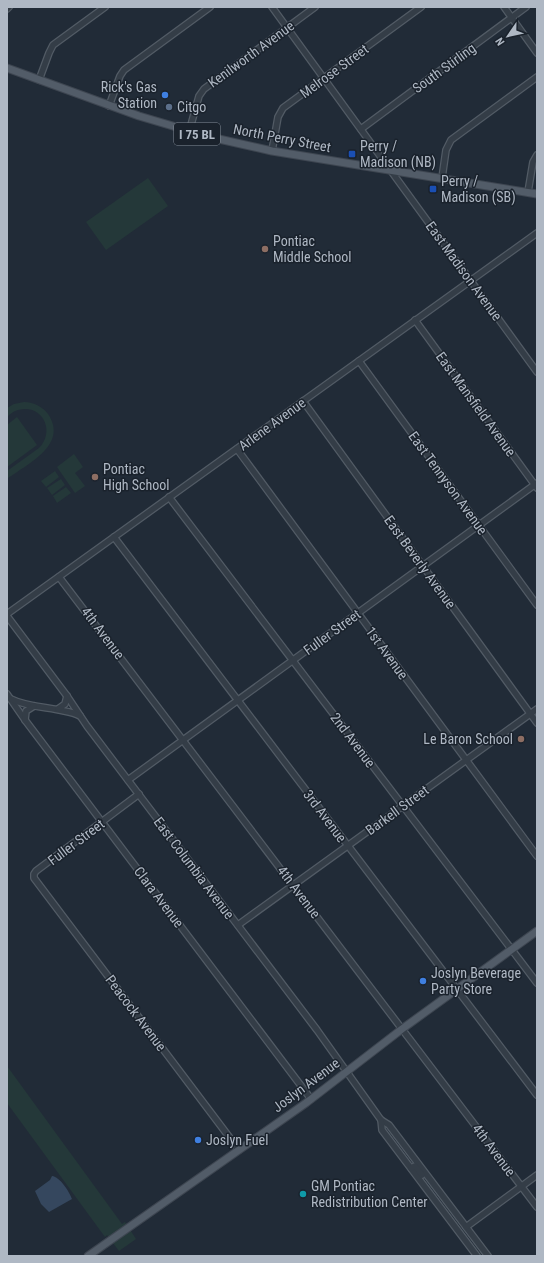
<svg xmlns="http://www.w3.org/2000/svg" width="544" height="1263" font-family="'Roboto Condensed',sans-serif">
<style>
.green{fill:#243839}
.water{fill:#35475e}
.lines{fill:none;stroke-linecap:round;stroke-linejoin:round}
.minor-casing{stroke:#525b65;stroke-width:8}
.major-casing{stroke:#3e4651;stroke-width:9}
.minor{stroke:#343d47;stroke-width:5.5}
.major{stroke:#525c68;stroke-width:7}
.shop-dot{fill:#3f7fe0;stroke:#1a222c;stroke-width:1.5}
.service-dot{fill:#5c6f8a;stroke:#1a222c;stroke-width:1.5}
.transit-dot{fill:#1a4fb4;stroke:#1a222c;stroke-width:1.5}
.education-dot{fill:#8d6e63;stroke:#1a222c;stroke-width:1.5}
.culture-dot{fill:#0f9aa8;stroke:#1a222c;stroke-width:1.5}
.labels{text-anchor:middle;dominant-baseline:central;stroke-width:3;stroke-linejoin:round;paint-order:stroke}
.shield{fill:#1a222c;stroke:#828b96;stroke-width:1}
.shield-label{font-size:13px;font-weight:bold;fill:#afb8c4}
.street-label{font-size:14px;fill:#afb8c4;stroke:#1a222c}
.poi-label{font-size:14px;fill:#afb8c4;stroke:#1a222c;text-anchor:start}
</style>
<rect width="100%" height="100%" fill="#212b37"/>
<g class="green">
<path d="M 148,178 L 168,206 L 106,250 L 86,222 Z"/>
<path d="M 24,402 C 34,402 43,407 48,414 C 69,445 27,464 7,479 L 7,471 L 39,448 C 56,431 42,403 18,410 C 14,411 10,414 7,417 L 7,408 L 14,404 Z"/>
<path d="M 17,417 L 37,445 L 7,467 L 7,425 Z"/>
<path d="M 74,454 L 83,467 L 75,473 L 85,486 L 75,493 L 57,467 Z"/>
<path d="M 55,471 L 59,477 L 46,487 L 41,481 Z"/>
<path d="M 61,479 L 65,485 L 52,495 L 47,488 Z"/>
<path d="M 66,487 L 71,493 L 57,503 L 53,496 Z"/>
<path d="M 7,1066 L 122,1224 L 125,1222 L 136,1239 L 119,1251 L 107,1235 L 105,1237 L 7,1103 Z"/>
</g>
<path class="water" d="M 52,1176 C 60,1177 69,1191 72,1199 L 49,1212 L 41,1204 L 35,1191 L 50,1180 Z"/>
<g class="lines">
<defs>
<g id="minor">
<path d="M 272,7 L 537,372"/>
<path d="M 504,7 L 537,53"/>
<path d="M 7,9 L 9,7"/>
<path d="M 39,80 L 49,53 L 53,45 L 105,7"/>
<path d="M 109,106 L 120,76 L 124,70 L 210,7"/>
<path d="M 361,129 L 526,7"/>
<path d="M 189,132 L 199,96 L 204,89 L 315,7"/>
<path d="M 272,151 L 278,117 L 283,108 L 421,7"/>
<path d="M 442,178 L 446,150 L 451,140 L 537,77"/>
<path d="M 528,192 L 533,162 L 537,155"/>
<path d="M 415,320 L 537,488"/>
<path d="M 359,361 L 537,605"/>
<path d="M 303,401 L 537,723"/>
<path d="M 237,449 L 537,856"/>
<path d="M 169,497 L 537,983"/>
<path d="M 114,537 L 537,1095"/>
<path d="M 59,577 L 537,1207"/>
<path d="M 7,614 L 537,233"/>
<path d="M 7,616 L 67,696 L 87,726 L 317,1030 L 381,1120 L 389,1125 L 488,1256"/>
<path d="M 7,694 L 25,720 L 311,1099"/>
<path d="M 11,699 C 27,707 47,707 64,711 C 70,712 75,713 80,716"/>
<path d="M 58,709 L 65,704 L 67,696"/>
<path d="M 25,720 L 26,711 L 34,706"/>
<path d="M 128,780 L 537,483"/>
<path d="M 139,794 L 36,871 L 34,874 L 34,878 L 239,1150"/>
<path d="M 238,925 L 537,709"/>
<path d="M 381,1120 L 382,1130 L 477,1256"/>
<path d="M 411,1168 L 415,1166 L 422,1175"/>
<path d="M 466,1227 L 537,1175"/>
</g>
<g id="major">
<path d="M 7,68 L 139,116 L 210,137 L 272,151 L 537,194"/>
<path d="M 88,1256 L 306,1103 L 402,1029 L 537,931"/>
</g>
</defs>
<use href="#minor" class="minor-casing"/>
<use href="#major" class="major-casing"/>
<use href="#minor" class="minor"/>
<use href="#major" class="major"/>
</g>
<g class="shop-dot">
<circle cx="165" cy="95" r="4"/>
<circle cx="423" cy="981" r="4"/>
<circle cx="198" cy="1140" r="4"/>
</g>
<circle class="service-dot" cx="169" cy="107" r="4"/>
<g class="transit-dot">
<rect x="348" y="150" width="8" height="8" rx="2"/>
<rect x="429" y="185" width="8" height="8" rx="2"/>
</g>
<g class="education-dot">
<circle cx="265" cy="249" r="4"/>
<circle cx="95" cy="477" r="4"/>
<circle cx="521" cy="739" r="4"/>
</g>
<circle class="culture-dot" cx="303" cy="1194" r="4"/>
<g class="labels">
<rect class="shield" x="174" y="123" width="46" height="22" rx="3"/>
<g class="shield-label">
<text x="197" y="134">I 75 BL</text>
</g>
<g class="street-label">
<text transform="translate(251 54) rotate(-36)">Kenilworth Avenue</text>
<text transform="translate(444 68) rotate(-36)">South Stirling</text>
<text transform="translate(334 71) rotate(-36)">Melrose Street</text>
<text transform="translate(282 138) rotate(11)">North Perry Street</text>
<text transform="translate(464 271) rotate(54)">East Madison Avenue</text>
<text transform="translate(476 404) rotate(54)">East Mansfield Avenue</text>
<text transform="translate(272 424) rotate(-36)">Arlene Avenue</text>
<text transform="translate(448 483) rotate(54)">East Tennyson Avenue</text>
<text transform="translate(420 562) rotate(54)">East Beverly Avenue</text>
<text transform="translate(332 632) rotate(-36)">Fuller Street</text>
<text transform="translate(103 633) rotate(53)">4th Avenue</text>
<text transform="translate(387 653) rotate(54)">1st Avenue</text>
<text transform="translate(353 740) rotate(53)">2nd Avenue</text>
<text transform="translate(397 810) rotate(-36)">Barkell Street</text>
<text transform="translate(325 816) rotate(53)">3rd Avenue</text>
<text transform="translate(76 842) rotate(-37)">Fuller Street</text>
<text transform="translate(194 868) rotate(53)">East Columbia Avenue</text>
<text transform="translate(299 892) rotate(53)">4th Avenue</text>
<text transform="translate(159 897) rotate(53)">Clara Avenue</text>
<text transform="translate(136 1013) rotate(53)">Peacock Avenue</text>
<text transform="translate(306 1085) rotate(-37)">Joslyn Avenue</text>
<text transform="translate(494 1150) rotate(53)">4th Avenue</text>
</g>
<g class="poi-label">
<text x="157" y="87" text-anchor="end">Rick's Gas<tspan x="157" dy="16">Station</tspan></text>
<text x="177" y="107">Citgo</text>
<text x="360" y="146">Perry /<tspan x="360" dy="16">Madison (NB)</tspan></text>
<text x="441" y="181">Perry /<tspan x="441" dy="16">Madison (SB)</tspan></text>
<text x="273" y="241">Pontiac<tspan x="273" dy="16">Middle School</tspan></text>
<text x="103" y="469">Pontiac<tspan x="103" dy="16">High School</tspan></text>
<text x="513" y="739" text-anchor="end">Le Baron School</text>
<text x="431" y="973">Joslyn Beverage<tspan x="431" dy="16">Party Store</tspan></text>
<text x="206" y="1140">Joslyn Fuel</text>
<text x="311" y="1186">GM Pontiac<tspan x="311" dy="16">Redistribution Center</tspan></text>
</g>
</g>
<rect width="544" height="1263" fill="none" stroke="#afb8c4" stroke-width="16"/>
<g transform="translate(508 36) rotate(236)" stroke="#1a222c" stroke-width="3" paint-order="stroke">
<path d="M0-3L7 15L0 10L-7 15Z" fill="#afb8c4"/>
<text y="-6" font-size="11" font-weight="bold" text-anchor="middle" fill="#afb8c4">N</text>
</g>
</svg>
